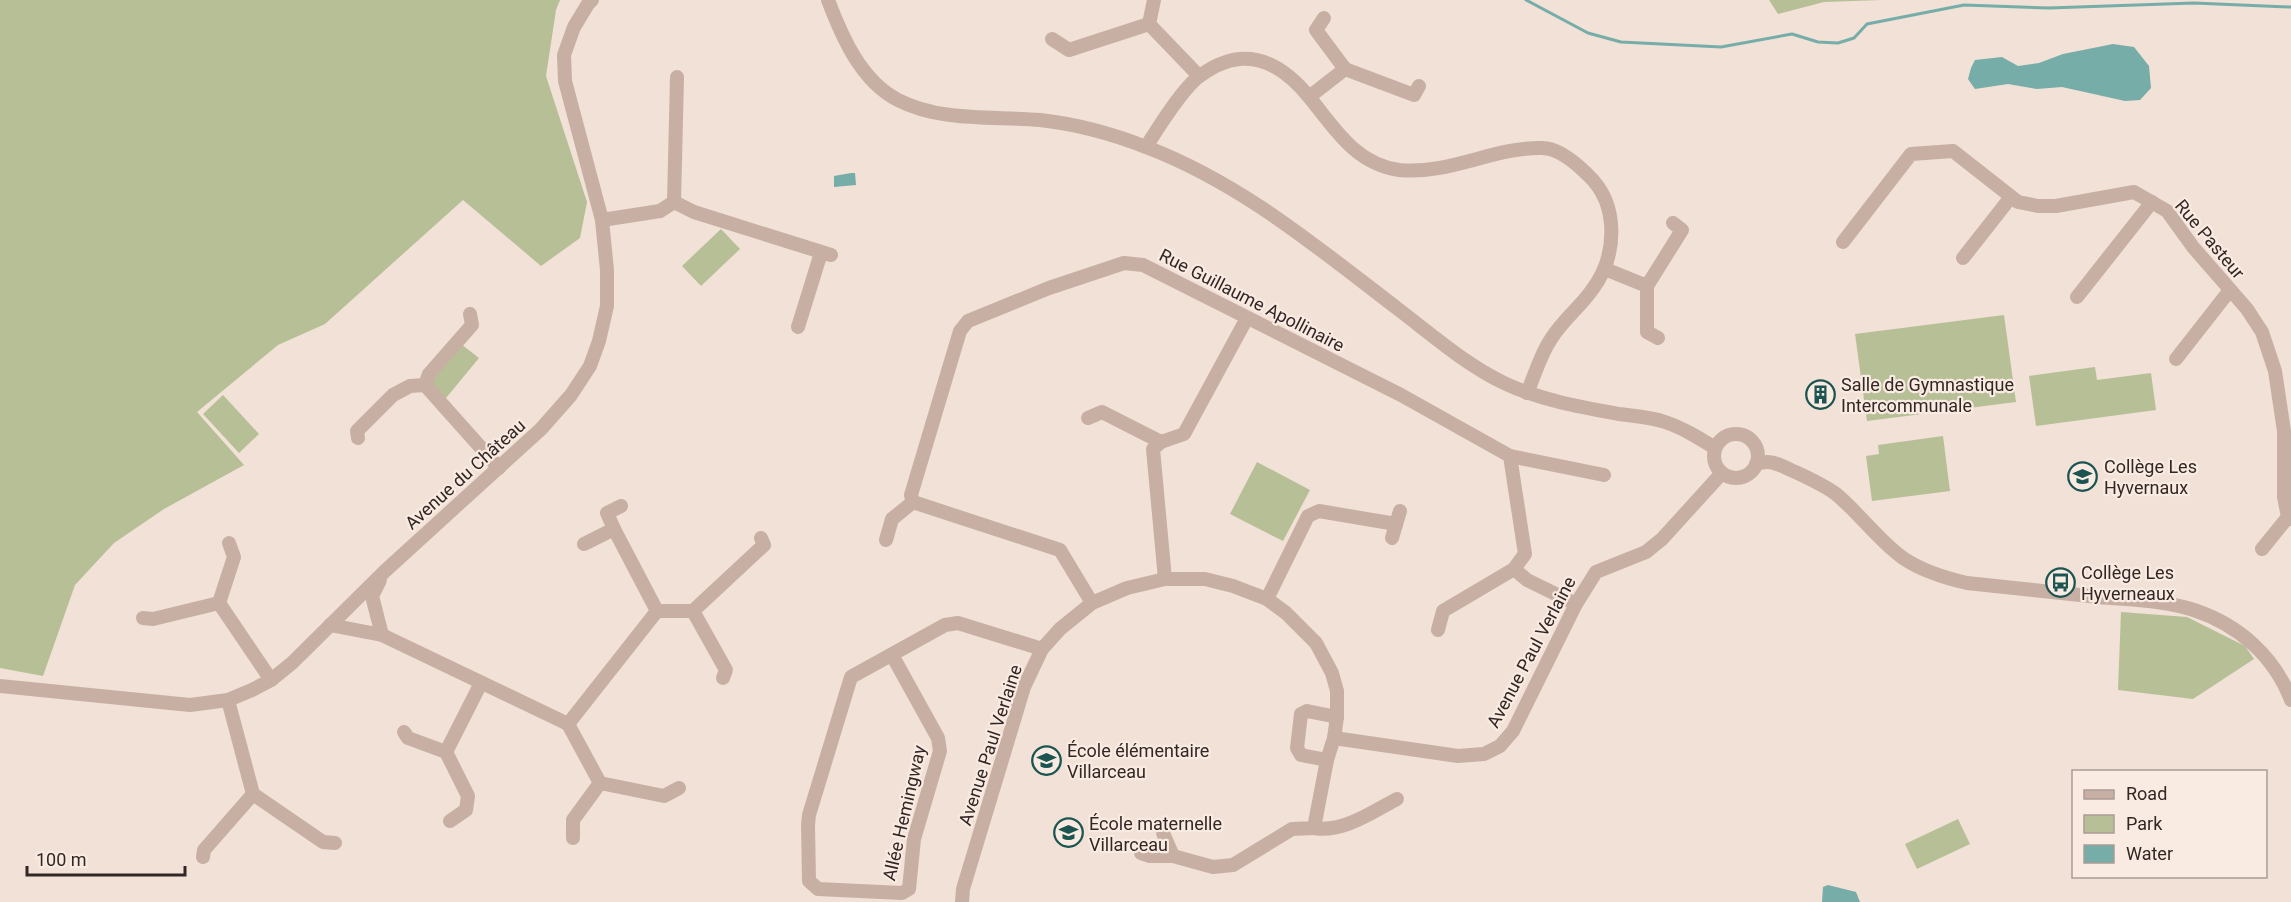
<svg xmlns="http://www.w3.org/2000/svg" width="2291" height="902" font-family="Roboto,sans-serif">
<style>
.green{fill:#b7bf97}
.water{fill:#76ada8}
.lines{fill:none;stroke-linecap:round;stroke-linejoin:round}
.stream{stroke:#76ada8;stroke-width:3}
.minor{stroke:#c8afa3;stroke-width:14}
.labels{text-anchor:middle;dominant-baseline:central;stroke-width:4.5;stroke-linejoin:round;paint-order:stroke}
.street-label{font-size:18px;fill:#332725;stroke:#f9ebe2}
.poi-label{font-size:18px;fill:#332725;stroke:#f9ebe2;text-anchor:start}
</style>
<rect width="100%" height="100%" fill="#f1e1d6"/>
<g class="green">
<path d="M 0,0 L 560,0 L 556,10 L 546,76 L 587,202 L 580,238 L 541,266 L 463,200 L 325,324 L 278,345 L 197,412 L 244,465 L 164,509 L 114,543 L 75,585 L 43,676 L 0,668 Z"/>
<path d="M 1769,0 L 1882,0 L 1824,2 L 1778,14 Z"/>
<path d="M 721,229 L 740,249 L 701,286 L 682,266 Z"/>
<path d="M 2004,315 L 2016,402 L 1867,421 L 1855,334 Z"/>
<path d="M 461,344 L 479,358 L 446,398 L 429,383 Z"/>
<path d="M 2095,367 L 2097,380 L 2151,373 L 2156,410 L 2036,426 L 2029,376 Z"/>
<path d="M 223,395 L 259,434 L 239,453 L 203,414 Z"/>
<path d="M 1943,436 L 1950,491 L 1872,501 L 1866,456 L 1879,454 L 1878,445 Z"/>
<path d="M 1257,462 L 1310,490 L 1283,541 L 1230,514 Z"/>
<path d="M 2121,612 L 2187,617 L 2245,646 L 2254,659 L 2193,699 L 2118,690 Z"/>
<path d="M 1958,819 L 1970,844 L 1917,869 L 1905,844 Z"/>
</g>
<g class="water">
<path d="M 2113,44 L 2134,47 L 2149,66 L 2151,88 L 2140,100 L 2125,101 L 2062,87 L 2037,89 L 2008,84 L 1975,89 L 1968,79 L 1971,68 L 1975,60 L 2002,57 L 2018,66 L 2039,63 L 2063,54 Z"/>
<path d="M 851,173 L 855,173 L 856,185 L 834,187 L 834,176 Z"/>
<path d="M 1828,885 L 1856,892 L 1860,902 L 1822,902 L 1823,887 Z"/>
</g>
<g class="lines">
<path class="stream" d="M 1526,0 L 1588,33 L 1621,42 L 1721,47 L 1792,34 L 1818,42 L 1838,43 L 1854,38 L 1867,24 L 1964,5 L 2049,8 L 2194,3 L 2291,7"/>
<g class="minor">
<path d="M 828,0 C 842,37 861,81 898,100 C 940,122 994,116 1040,120 C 1076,124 1113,134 1146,147 C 1241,183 1318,248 1398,309 C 1432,335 1465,364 1504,383 C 1540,400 1580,407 1619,414 C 1634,416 1651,417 1665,422 C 1683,428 1699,438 1715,448"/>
<path d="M 1324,18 L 1316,30 L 1345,69"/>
<path d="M 1149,24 L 1154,0"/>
<path d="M 1052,39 L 1069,50 L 1149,24 L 1199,76"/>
<path d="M 1345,69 L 1414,95 L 1419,86"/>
<path d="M 1309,97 L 1345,69"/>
<path d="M 1146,147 C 1158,128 1183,87 1201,75 C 1244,44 1279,60 1310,98 C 1335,129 1356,164 1399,170 C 1449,175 1494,147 1542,148 C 1558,148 1577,164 1588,175 C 1620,205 1617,257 1592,290 C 1580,307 1562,321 1551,339 C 1540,355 1535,375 1527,393"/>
<path d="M 674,202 L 694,212 L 831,255"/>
<path d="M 602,220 L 660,211 L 674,202 L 677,77"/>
<path d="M 1843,242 L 1911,154 L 1953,151 L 2018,202 L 2038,206 L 2056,206 L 2134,192 L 2167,211 L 2193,247 L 2247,309 L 2262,332 L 2275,371 L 2284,431 L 2284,497 L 2288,517 L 2291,519"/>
<path d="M 1963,258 L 2011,197"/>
<path d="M 1605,269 L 1647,286 L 1682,230 L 1673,223"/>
<path d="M 1647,286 L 1647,332 L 1658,338"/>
<path d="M 2077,297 L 2152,202"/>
<path d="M 470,314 L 472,325 L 429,374 L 425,385 L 499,468"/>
<path d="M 798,327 L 821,253"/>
<path d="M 2176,359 L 2230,290"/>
<path d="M 1088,418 L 1102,412 L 1161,442"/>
<circle cx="1736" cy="456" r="22"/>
<path d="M 358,438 L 357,431 L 393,395 L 410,386 L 425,385"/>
<path d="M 1510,456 L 1604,475"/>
<path d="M 1756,464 C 1770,459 1778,464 1791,470 C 1806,477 1822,484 1836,494 C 1860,514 1878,540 1903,558 C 1922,571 1945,578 1967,583 C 2011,588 2055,592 2099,597 C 2130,600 2164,600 2194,610 C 2239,625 2274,656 2291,700"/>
<path d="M 1392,538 L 1400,511"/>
<path d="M 886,540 L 892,519 L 913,502"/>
<path d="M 229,543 L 234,557 L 219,603 L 271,680"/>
<path d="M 584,544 L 614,529 L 607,513 L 621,506"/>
<path d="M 2262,549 L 2288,517"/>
<path d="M 1514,569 L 1527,580 L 1576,604"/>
<path d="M 1165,579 L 1153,449 L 1161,442 L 1184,434 L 1247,318"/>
<path d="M 380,580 L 372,596 L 382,635"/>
<path d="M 1267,599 L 1308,516 L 1319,511 L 1396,524"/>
<path d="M 1092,603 L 1060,550 L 913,502 L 911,495 L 960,331 L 968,321 L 1049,288 L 1124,263 L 1143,265 L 1401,395 L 1510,456 L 1525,554 L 1514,569 L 1443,611 L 1438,630"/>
<path d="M 657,611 L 693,611"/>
<path d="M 693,611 L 764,545 L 761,538"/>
<path d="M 693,611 L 726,670 L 723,678"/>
<path d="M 143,618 L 153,619 L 219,603"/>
<path d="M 330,625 L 382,635 L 568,724 L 657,611 L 614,529"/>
<path d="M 892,655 L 938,738 L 940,751 L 914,839 L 909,889 L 902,893 L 818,889 L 809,881 L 808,825 L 809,815 L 851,677 L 945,625 L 958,623 L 1042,649"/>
<path d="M 0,686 L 190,705 L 228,700 L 252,690 L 271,680 L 292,663 L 385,571 L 541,429 L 571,395 L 590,366 L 599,341 L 607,306 L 607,270 L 602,220 L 565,81 L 564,55 L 574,27 L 588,4 L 592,0"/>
<path d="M 228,700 L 253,794 L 323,842 L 335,843"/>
<path d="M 568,724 L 600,783 L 664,796 L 679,788"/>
<path d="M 404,732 L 408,738 L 446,752"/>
<path d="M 1334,738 L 1458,756 L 1484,754 L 1500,746 L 1513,731 L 1576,604 L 1596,572 L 1646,552 L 1662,539 L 1722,473"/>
<path d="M 1327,760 L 1301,755 L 1297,748 L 1301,714 L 1307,711 L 1337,717"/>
<path d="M 450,821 L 466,810 L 468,796 L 446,752 L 481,683"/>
<path d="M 1314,828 C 1343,833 1372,812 1397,799"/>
<path d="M 573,838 L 573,820 L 600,783"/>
<path d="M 1141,853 L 1150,856 L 1173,856 L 1163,833"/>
<path d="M 203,857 L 204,850 L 253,794"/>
<path d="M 962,902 L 963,889 L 1024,687 L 1042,649 L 1060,629 L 1092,603 L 1127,588 L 1165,579 L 1205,579 L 1233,586 L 1267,599 L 1286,613 L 1316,643 L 1332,673 L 1337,691 L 1337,717 L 1334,738 L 1327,760 L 1314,828 L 1292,829 L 1233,865 L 1213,867 L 1173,856"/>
</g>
</g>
<defs>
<symbol id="building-ring" viewBox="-11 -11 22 22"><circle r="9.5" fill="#f9ebe2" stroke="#1b5450" stroke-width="1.5"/><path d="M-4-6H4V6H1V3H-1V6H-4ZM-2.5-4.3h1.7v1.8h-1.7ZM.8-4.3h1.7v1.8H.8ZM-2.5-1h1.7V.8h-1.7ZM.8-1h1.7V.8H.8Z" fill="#1b5450"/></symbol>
<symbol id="school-ring" viewBox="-11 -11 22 22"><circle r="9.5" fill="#f9ebe2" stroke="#1b5450" stroke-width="1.5"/><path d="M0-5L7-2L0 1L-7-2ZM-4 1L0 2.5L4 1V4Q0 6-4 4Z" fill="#1b5450"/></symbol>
<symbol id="bus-ring" viewBox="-11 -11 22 22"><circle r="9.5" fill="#f9ebe2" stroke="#1b5450" stroke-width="1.5"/><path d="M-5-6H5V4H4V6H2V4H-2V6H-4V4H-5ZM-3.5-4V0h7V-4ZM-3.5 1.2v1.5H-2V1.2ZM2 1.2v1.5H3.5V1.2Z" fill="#1b5450"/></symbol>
</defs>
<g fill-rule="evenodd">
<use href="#building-ring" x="1804" y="378" width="33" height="33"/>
<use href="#school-ring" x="2066" y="460" width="33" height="33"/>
<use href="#bus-ring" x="2044" y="566" width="33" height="33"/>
<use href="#school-ring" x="1030" y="744" width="33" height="33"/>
<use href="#school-ring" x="1052" y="816" width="33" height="33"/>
</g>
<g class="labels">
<g class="street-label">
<text transform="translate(2210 239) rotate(50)">Rue Pasteur</text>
<text transform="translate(1252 300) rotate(27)">Rue Guillaume Apollinaire</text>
<text transform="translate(465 474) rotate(-42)">Avenue du Château</text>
<text transform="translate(1531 652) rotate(-62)">Avenue Paul Verlaine</text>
<text transform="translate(990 745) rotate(-72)">Avenue Paul Verlaine</text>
<text transform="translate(904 813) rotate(-77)">Allée Hemingway</text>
</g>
<g class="poi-label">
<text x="1841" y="384">Salle de Gymnastique<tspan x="1841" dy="21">Intercommunale</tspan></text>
<text x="2104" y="466">Collège Les<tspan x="2104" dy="21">Hyvernaux</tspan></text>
<text x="2081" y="572">Collège Les<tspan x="2081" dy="21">Hyverneaux</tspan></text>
<text x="1067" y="750">École élémentaire<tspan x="1067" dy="21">Villarceau</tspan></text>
<text x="1089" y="823">École maternelle<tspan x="1089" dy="21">Villarceau</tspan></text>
</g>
</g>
<rect x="2072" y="770" width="195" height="108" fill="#f9ebe2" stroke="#aa9d96" stroke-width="1.5"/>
<rect x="2084" y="790" width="30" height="9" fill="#c8afa3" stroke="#aa9d96" stroke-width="1.5"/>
<text x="2126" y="800" font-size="18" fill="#332725">Road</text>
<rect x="2084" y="815" width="30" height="18" fill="#b7bf97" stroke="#aa9d96" stroke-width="1.5"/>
<text x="2126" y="830" font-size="18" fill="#332725">Park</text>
<rect x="2084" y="845" width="30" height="18" fill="#76ada8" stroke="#aa9d96" stroke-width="1.5"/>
<text x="2126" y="860" font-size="18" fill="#332725">Water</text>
<path d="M27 866v9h158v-9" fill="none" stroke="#332725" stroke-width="3"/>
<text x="36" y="866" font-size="18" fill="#332725" stroke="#f9ebe2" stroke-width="4.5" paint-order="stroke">100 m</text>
</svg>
